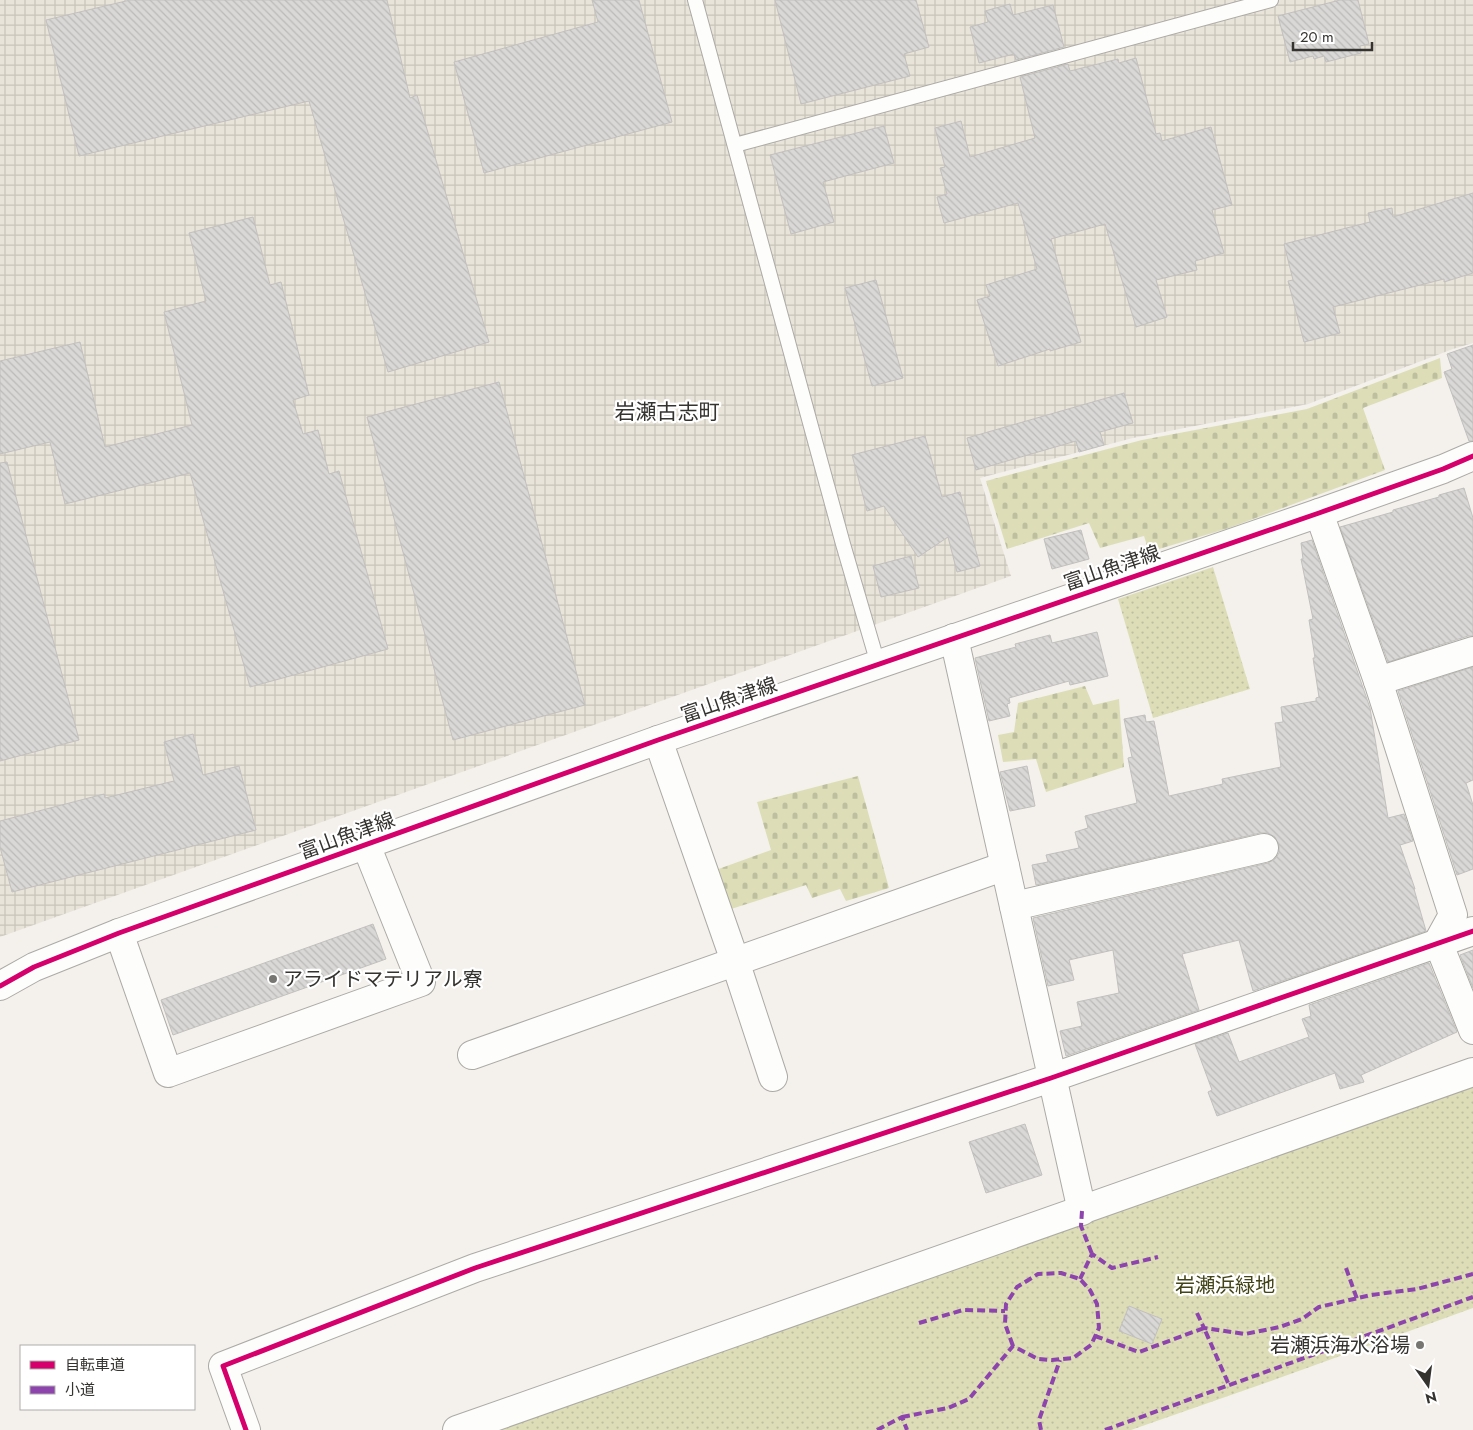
<svg xmlns="http://www.w3.org/2000/svg" width="1473" height="1430" font-family="Jost,'Noto Sans JP',sans-serif">
<style>
.industrial{fill:url(#industrial-grid)}
.cemetery{fill:url(#cemetery-stones)}
.park{fill:url(#park-dots)}
.building{fill:url(#building-back-hatch);stroke:#c2c0be}
.lines{fill:none;stroke-linecap:round;stroke-linejoin:round}
.service-casing{stroke:#acaaa6;stroke-width:16}
.minor-casing{stroke:#acaaa6;stroke-width:30}
.tertiary-casing{stroke:#acaaa6;stroke-width:30}
.primary-casing{stroke:#acaaa6;stroke-width:30}
.service{stroke:#fdfdfc;stroke-width:14}
.minor{stroke:#fdfdfc;stroke-width:28}
.tertiary{stroke:#fdfdfc;stroke-width:28}
.primary{stroke:#fdfdfc;stroke-width:28}
.quiet{stroke:#8e44ad;stroke-width:4;stroke-dasharray:8 4;stroke-linecap:butt}
.cycleway-casing{stroke:#fff;stroke-width:8}
.cycleway{stroke:#d6006c;stroke-width:5}
.poi-dot{fill:#787672;stroke:#fff;stroke-width:2}
.labels{text-anchor:middle;dominant-baseline:central;stroke-width:4.5;stroke-linejoin:round;paint-order:stroke}
.street-label{font-size:20px;fill:#353330;stroke:#fff}
.poi-label{font-size:20px;fill:#353330;stroke:#fff;text-anchor:start}
.park-label{font-size:20px;fill:#434418;stroke:#fff}
.neighbourhood-label{font-size:21px;fill:#353330;stroke:#fff}
</style>
<defs>
<pattern id="industrial-grid" width="8" height="8" patternUnits="userSpaceOnUse" patternTransform="scale(1.25)"><rect width="8" height="8" fill="#e9e4d9"/><path d="M0 4h8M4 0v8" fill="none" stroke="#c8c4bb"/></pattern>
<pattern id="cemetery-stones" width="16" height="16" patternUnits="userSpaceOnUse" patternTransform="scale(1.25)"><rect width="16" height="16" fill="#dddeb8"/><path d="M2 7V4a2 2 0 0 1 4 0v3zM10 15v-3a2 2 0 0 1 4 0v3z" fill="#bebf9e"/></pattern>
<pattern id="park-dots" width="8" height="8" patternUnits="userSpaceOnUse" patternTransform="scale(1.25)"><rect width="8" height="8" fill="#dddeb8"/><path d="M2 2h.1M6 6h.1" fill="none" stroke="#bebf9e" stroke-width="1.8" stroke-linecap="round"/></pattern>
<pattern id="building-back-hatch" width="6" height="6" patternUnits="userSpaceOnUse" patternTransform="scale(1.25)"><rect width="6" height="6" fill="#dad8d7"/><path d="M-1 5l2 2M0 0l6 6M5-1l2 2" fill="none" stroke="#bcbab9"/></pattern>
</defs>
<rect width="100%" height="100%" fill="#f4f1ec"/>
<path class="industrial" d="M 0,0 L 1473,0 L 1473,343 L 1453,349 L 1308,404 L 1133,438 L 980,478 L 1011,576 L 0,937 Z"/>
<g class="cemetery">
<path d="M 1440,358 L 1442,378 L 1363,408 L 1385,470 L 1229,528 L 1149,552 L 1144,536 L 1100,548 L 1089,523 L 1007,549 L 986,481 L 1142,440 L 1307,409 Z"/>
<path d="M 1085,686 L 1093,705 L 1119,699 L 1124,767 L 1046,792 L 1036,759 L 1003,762 L 998,735 L 1014,732 L 1018,703 Z"/>
<path d="M 858,776 L 889,888 L 846,901 L 840,889 L 812,898 L 806,885 L 725,911 L 713,871 L 771,850 L 757,802 Z"/>
</g>
<g class="park">
<path d="M 1213,567 L 1250,689 L 1153,718 L 1118,599 Z"/>
<path d="M 1473,1084 L 1473,1308 L 1271,1381 L 1131,1430 L 484,1430 Z"/>
</g>
<g class="building">
<path d="M 130,0 L 387,0 L 410,98 L 417,95 L 489,342 L 388,372 L 309,101 L 79,156 L 46,20 Z"/>
<path d="M 592,0 L 639,0 L 672,122 L 484,173 L 454,62 L 598,22 Z"/>
<path d="M 775,0 L 916,0 L 929,47 L 904,54 L 910,76 L 801,104 Z"/>
<path d="M 1340,0 L 1358,0 L 1369,44 L 1360,46 L 1361,53 L 1326,62 L 1324,56 L 1314,59 L 1313,56 L 1290,62 L 1278,16 Z"/>
<path d="M 1010,4 L 1013,15 L 1053,5 L 1064,47 L 1016,60 L 1014,54 L 979,63 L 970,27 L 988,22 L 985,11 Z"/>
<path d="M 1136,58 L 1156,134 L 1160,133 L 1162,141 L 1211,127 L 1232,205 L 1212,210 L 1224,253 L 1195,261 L 1197,270 L 1156,280 L 1167,317 L 1136,327 L 1105,224 L 1051,239 L 1081,342 L 1050,351 L 1050,349 L 998,366 L 977,300 L 990,296 L 986,285 L 1037,269 L 1018,203 L 944,223 L 937,197 L 947,194 L 940,168 L 945,167 L 935,128 L 961,121 L 970,157 L 1035,138 L 1020,77 L 1068,64 L 1070,71 L 1118,59 L 1119,63 Z"/>
<path d="M 884,126 L 894,163 L 823,182 L 834,222 L 791,234 L 770,155 Z"/>
<path d="M 1473,193 L 1473,273 L 1444,282 L 1444,279 L 1333,307 L 1340,333 L 1304,342 L 1288,281 L 1293,280 L 1284,244 L 1370,222 L 1368,213 L 1392,208 L 1393,217 Z"/>
<path d="M 253,217 L 270,285 L 281,282 L 309,395 L 293,400 L 303,434 L 318,430 L 329,474 L 339,471 L 388,649 L 250,687 L 190,473 L 65,504 L 50,442 L 0,454 L 0,361 L 80,342 L 105,447 L 192,425 L 164,312 L 206,301 L 189,233 Z"/>
<path d="M 876,280 L 903,378 L 872,386 L 845,288 Z"/>
<path d="M 1473,345 L 1473,441 L 1469,441 L 1444,372 L 1452,369 L 1447,354 Z"/>
<path d="M 499,382 L 585,705 L 453,740 L 367,417 Z"/>
<path d="M 1124,393 L 1133,423 L 1100,432 L 1104,445 L 1079,452 L 1076,441 L 976,470 L 967,438 Z"/>
<path d="M 925,436 L 942,497 L 960,492 L 980,566 L 957,572 L 948,537 L 918,557 L 884,506 L 867,511 L 852,455 Z"/>
<path d="M 7,462 L 79,740 L 0,761 L 0,463 Z"/>
<path d="M 1464,488 L 1473,518 L 1473,636 L 1468,636 L 1388,662 L 1340,527 L 1393,512 L 1393,510 L 1439,497 L 1439,495 Z"/>
<path d="M 1081,530 L 1089,559 L 1052,569 L 1044,539 Z"/>
<path d="M 1312,540 L 1370,708 L 1388,818 L 1404,814 L 1413,841 L 1400,845 L 1415,889 L 1414,889 L 1426,931 L 1253,991 L 1239,940 L 1182,954 L 1199,1010 L 1066,1056 L 1060,1031 L 1082,1026 L 1077,1002 L 1119,993 L 1113,950 L 1069,960 L 1074,980 L 1048,986 L 1033,918 L 1268,863 L 1275,859 L 1279,853 L 1279,845 L 1275,837 L 1268,833 L 1260,833 L 1036,885 L 1032,865 L 1048,862 L 1046,855 L 1079,848 L 1075,832 L 1088,828 L 1085,816 L 1137,803 L 1128,758 L 1132,757 L 1124,719 L 1145,715 L 1146,722 L 1154,721 L 1169,796 L 1223,784 L 1222,779 L 1281,767 L 1275,723 L 1283,722 L 1281,707 L 1316,701 L 1316,698 L 1319,697 L 1313,658 L 1315,658 L 1309,620 L 1313,619 L 1301,559 L 1303,559 L 1301,543 Z"/>
<path d="M 911,556 L 919,588 L 881,597 L 873,566 Z"/>
<path d="M 1097,632 L 1108,676 L 1070,685 L 1069,681 L 1009,698 L 1010,703 L 1007,704 L 1010,716 L 989,721 L 975,658 L 1016,647 L 1015,644 L 1050,635 L 1052,643 Z"/>
<path d="M 1473,667 L 1473,780 L 1466,783 L 1473,805 L 1473,869 L 1457,875 L 1398,691 Z"/>
<path d="M 193,734 L 203,775 L 239,766 L 256,830 L 12,892 L 0,847 L 0,821 L 104,794 L 105,798 L 174,781 L 164,742 Z"/>
<path d="M 1027,766 L 1035,806 L 1010,811 L 1000,772 Z"/>
<path d="M 373,924 L 386,959 L 173,1035 L 161,1000 Z"/>
<path d="M 1473,950 L 1473,988 L 1460,955 Z"/>
<path d="M 1429,963 L 1457,1032 L 1361,1075 L 1364,1082 L 1340,1089 L 1335,1073 L 1217,1116 L 1208,1092 L 1212,1090 L 1195,1044 L 1228,1033 L 1239,1062 L 1309,1037 L 1302,1019 L 1311,1016 L 1309,1005 Z"/>
<path d="M 1025,1124 L 1042,1175 L 986,1193 L 969,1142 Z"/>
<path d="M 1129,1306 L 1162,1319 L 1152,1344 L 1119,1331 Z"/>
</g>
<g class="lines">
<defs>
<g id="service">
<path d="M 695,0 L 843,544 L 878,664"/>
<path d="M 735,145 L 1271,0"/>
</g>
<g id="minor">
<path d="M 1319,513 L 1378,681 L 1453,915 L 1438,942 L 1473,1030"/>
<path d="M 954,638 L 1082,1211"/>
<path d="M 1378,681 L 1473,651"/>
<path d="M 658,740 L 735,961 L 773,1077"/>
<path d="M 1014,906 L 1264,848"/>
<path d="M 119,933 L 168,1073 L 421,982 L 366,845"/>
<path d="M 472,1055 L 1005,866"/>
<path d="M 246,1430 L 223,1366 L 475,1268 L 1051,1078 L 1473,931"/>
</g>
<path id="tertiary" d="M 457,1430 L 1473,1072"/>
<path id="primary" d="M 0,986 L 34,967 L 119,933 L 658,740 L 1319,513 L 1443,469 L 1473,456"/>
</defs>
<use href="#service" class="service-casing"/>
<use href="#minor" class="minor-casing"/>
<use href="#tertiary" class="tertiary-casing"/>
<use href="#primary" class="primary-casing"/>
<use href="#service" class="service"/>
<use href="#minor" class="minor"/>
<use href="#tertiary" class="tertiary"/>
<use href="#primary" class="primary"/>
<g class="quiet">
<path d="M 1082,1211 L 1081,1226 L 1092,1254"/>
<path d="M 1346,1268 L 1357,1299"/>
<path d="M 1080,1279 L 1092,1254 L 1112,1268 L 1158,1257"/>
<path d="M 1197,1313 L 1204,1328 L 1245,1334 L 1280,1327 L 1302,1319 L 1319,1307 L 1371,1295 L 1417,1289 L 1473,1274"/>
<path d="M 919,1323 L 963,1310 L 1005,1311"/>
<path d="M 1095,1336 L 1139,1352 L 1204,1328 L 1229,1385"/>
<path d="M 902,1417 L 948,1408 L 969,1399 L 1013,1346 L 1038,1359 L 1052,1360 L 1073,1358 L 1091,1345 L 1099,1328 L 1097,1304 L 1090,1290 L 1080,1279 L 1061,1273 L 1038,1274 L 1017,1287 L 1006,1304 L 1005,1324 L 1013,1346"/>
<path d="M 877,1430 L 902,1417 L 907,1430"/>
<path d="M 1041,1430 L 1039,1420 L 1060,1360"/>
<path d="M 1105,1430 L 1473,1297"/>
</g>
<defs>
<g id="cycleway">
<path d="M 0,986 L 34,967 L 119,933 L 658,740 L 1319,513 L 1443,469 L 1473,456"/>
<path d="M 246,1430 L 223,1366 L 475,1268 L 1051,1078 L 1473,931"/>
</g>
</defs>
<use href="#cycleway" class="cycleway-casing"/>
<use href="#cycleway" class="cycleway"/>
</g>
<g class="poi-dot">
<circle cx="273" cy="979" r="5"/>
<circle cx="1420" cy="1345" r="5"/>
</g>
<g class="labels">
<g class="street-label">
<text transform="translate(1112 568) rotate(-19)">富山魚津線</text>
<text transform="translate(729 700) rotate(-19)">富山魚津線</text>
<text transform="translate(347 836) rotate(-20)">富山魚津線</text>
</g>
<g class="poi-label">
<text x="283" y="979">アライドマテリアル寮</text>
<text x="1410" y="1345" text-anchor="end">岩瀬浜海水浴場</text>
</g>
<g class="park-label">
<text x="1225" y="1285">岩瀬浜緑地</text>
</g>
<g class="neighbourhood-label">
<text x="667" y="412">岩瀬古志町</text>
</g>
</g>
<rect x="20" y="1345" width="175" height="65" fill="#ffffff" stroke="#aeadac"/>
<rect x="30" y="1361" width="25" height="8" fill="#d6006c" stroke="#aeadac"/>
<text x="65" y="1370" font-size="15" fill="#353330">自転車道</text>
<rect x="30" y="1386" width="25" height="8" fill="#8e44ad" stroke="#aeadac"/>
<text x="65" y="1395" font-size="15" fill="#353330">小道</text>
<g transform="translate(1428 1385) rotate(166)" stroke="#ffffff" stroke-width="4" paint-order="stroke">
<path d="M0-4L9 19L0 12L-9 19Z" fill="#353330"/>
<text y="-8" font-size="14" font-weight="bold" text-anchor="middle" fill="#353330">N</text>
</g>
<path d="M1293 42v8h79v-8" fill="none" stroke="#353330" stroke-width="2.5"/>
<text x="1300" y="42" font-size="15" fill="#353330" stroke="#ffffff" stroke-width="4" paint-order="stroke">20 m</text>
</svg>
